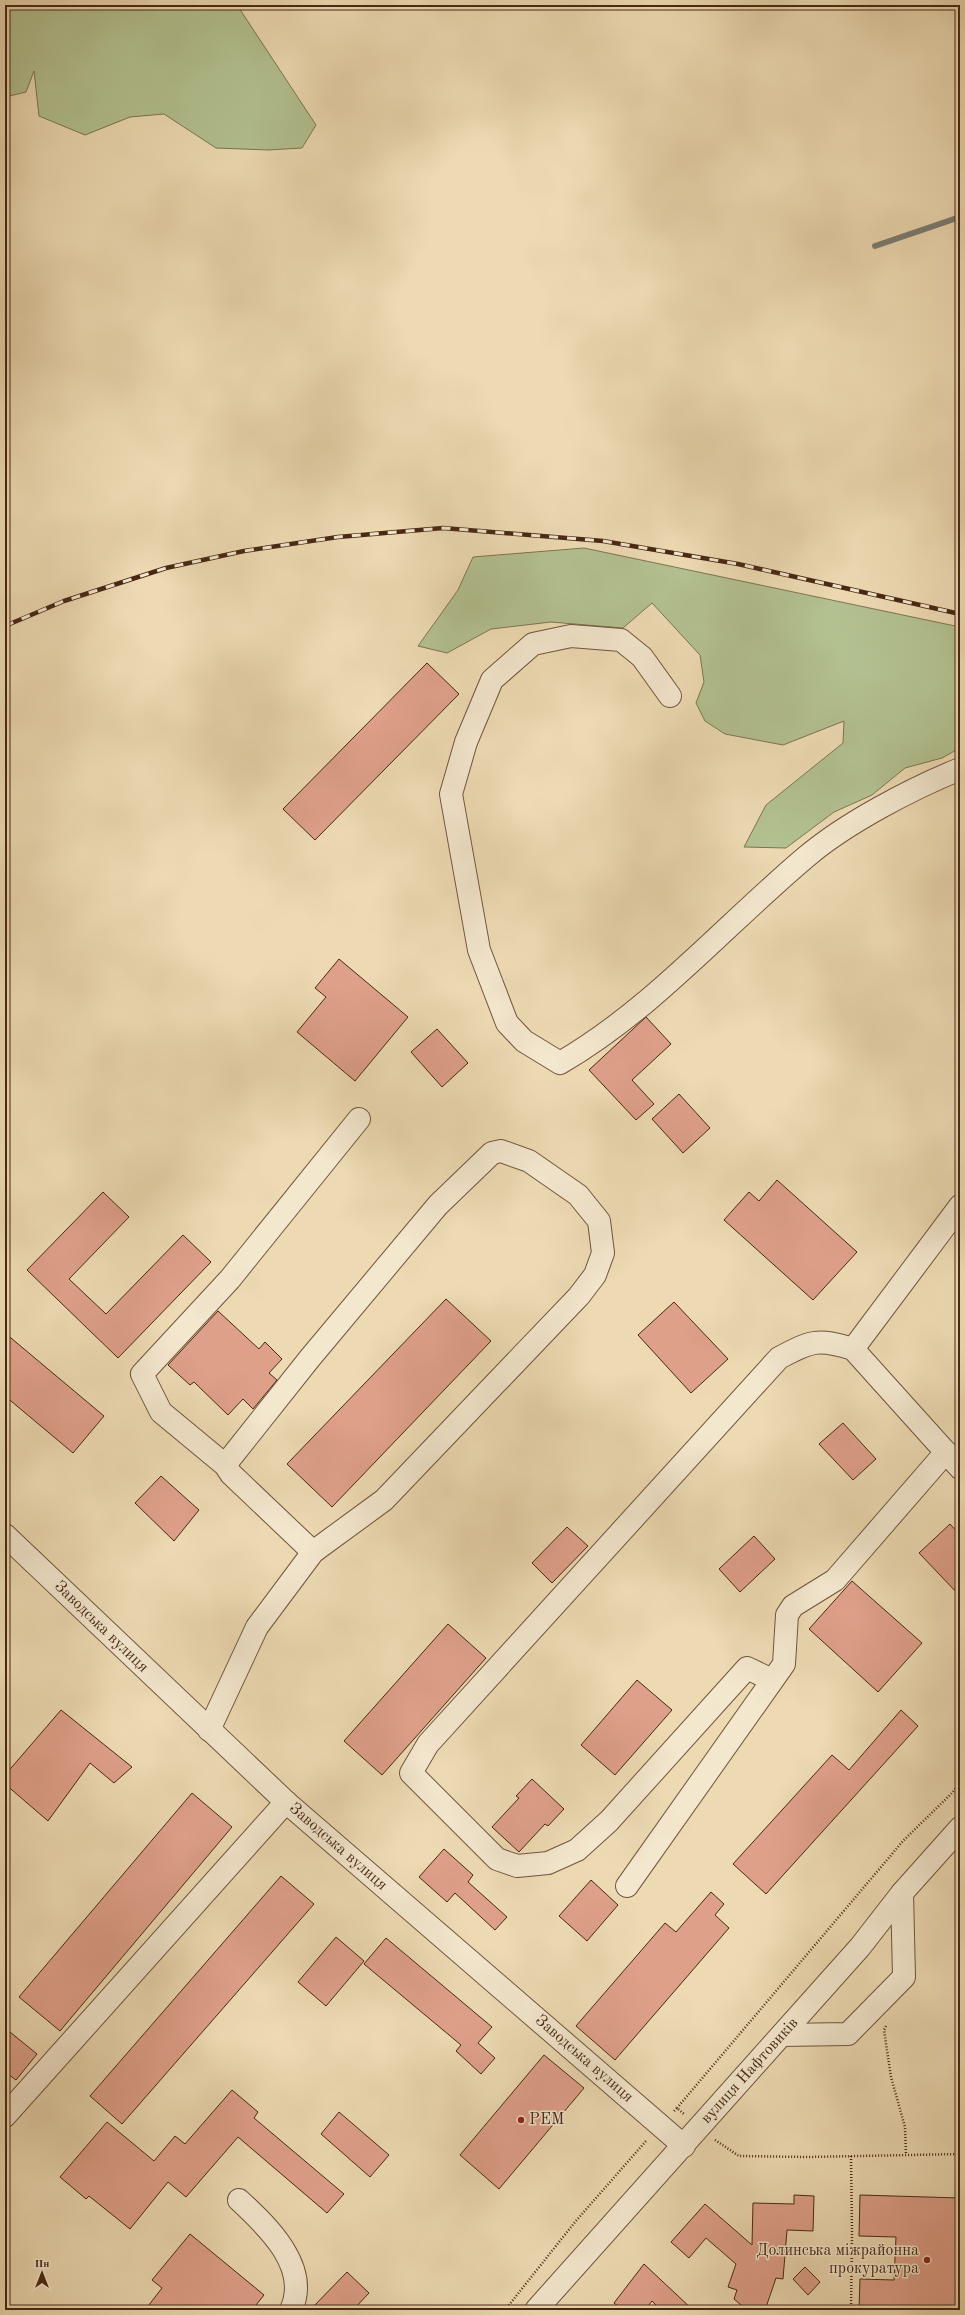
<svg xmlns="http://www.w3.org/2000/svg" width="965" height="2315" font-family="'Old Standard TT',serif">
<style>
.green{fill:#b3c191;stroke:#7e7452}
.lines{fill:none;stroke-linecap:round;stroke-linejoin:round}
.stream{stroke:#7c7e76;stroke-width:6}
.building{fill:#dfa08a;stroke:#482814}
.minor-casing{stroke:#71543c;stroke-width:24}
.path{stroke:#482814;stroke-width:2.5;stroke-dasharray:1 2;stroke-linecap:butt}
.minor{stroke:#f3e7ce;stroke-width:22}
.rail-casing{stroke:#482814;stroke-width:4.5}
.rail{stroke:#f3e7ce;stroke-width:3;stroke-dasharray:9;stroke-linecap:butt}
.poi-dot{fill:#8f2418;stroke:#f3e7ce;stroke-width:1.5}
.labels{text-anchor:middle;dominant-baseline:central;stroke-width:3;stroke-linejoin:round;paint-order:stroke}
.street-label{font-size:16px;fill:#482814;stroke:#f3e7ce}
.poi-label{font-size:16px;fill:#482814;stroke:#f3e7ce;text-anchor:start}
</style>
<rect width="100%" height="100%" fill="#eddab3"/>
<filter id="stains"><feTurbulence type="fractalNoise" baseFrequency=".005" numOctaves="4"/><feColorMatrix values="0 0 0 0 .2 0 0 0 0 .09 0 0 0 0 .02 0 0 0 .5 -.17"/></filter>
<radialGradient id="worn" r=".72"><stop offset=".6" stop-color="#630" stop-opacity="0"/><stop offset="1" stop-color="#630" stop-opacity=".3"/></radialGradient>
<g class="green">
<path d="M 5,5 L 237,5 L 316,125 L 302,148 L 268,150 L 216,148 L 164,114 L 130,117 L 85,135 L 39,116 L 34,71 L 26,92 L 5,97 Z"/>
<path d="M 584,548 L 960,627 L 960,748 L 942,758 L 905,768 L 872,795 L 834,812 L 786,848 L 744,847 L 766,805 L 843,743 L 844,721 L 783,745 L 725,734 L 705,721 L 696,703 L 704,682 L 700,655 L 652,603 L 623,628 L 551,622 L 491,629 L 447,653 L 418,646 L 458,590 L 473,557 Z"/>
</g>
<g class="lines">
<path class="stream" d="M 875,246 L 960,217"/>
</g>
<g class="building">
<path d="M 427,663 L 459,694 L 315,840 L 283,809 Z"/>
<path d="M 339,959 L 408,1017 L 355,1081 L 297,1032 L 326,997 L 315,988 Z"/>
<path d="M 646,1017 L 671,1044 L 632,1080 L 654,1104 L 636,1120 L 589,1070 Z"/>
<path d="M 437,1029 L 468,1063 L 442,1087 L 411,1052 Z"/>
<path d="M 679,1094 L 710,1128 L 683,1153 L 652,1119 Z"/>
<path d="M 777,1180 L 857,1252 L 813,1300 L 724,1220 L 749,1192 L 759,1201 Z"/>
<path d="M 103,1192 L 129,1217 L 69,1279 L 106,1314 L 183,1235 L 211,1262 L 118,1358 L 27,1270 Z"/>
<path d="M 446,1299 L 491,1341 L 332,1507 L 287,1464 Z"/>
<path d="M 674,1302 L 728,1359 L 691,1393 L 638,1335 Z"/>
<path d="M 218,1311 L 259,1349 L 265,1342 L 282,1359 L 269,1373 L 277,1380 L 253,1409 L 243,1399 L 228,1415 L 194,1382 L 190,1385 L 168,1365 Z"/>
<path d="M 5,1333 L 104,1416 L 73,1453 L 5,1396 Z"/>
<path d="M 843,1423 L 876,1459 L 853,1480 L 819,1444 Z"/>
<path d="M 161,1476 L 199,1510 L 174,1541 L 135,1503 Z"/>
<path d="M 950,1524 L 960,1535 L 960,1596 L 919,1553 Z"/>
<path d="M 567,1527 L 588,1546 L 552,1583 L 532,1563 Z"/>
<path d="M 754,1536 L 775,1559 L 740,1592 L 719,1569 Z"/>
<path d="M 852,1581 L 922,1643 L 878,1692 L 809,1629 Z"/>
<path d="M 448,1624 L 486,1658 L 382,1775 L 344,1741 Z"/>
<path d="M 637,1680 L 672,1710 L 615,1775 L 581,1745 Z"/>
<path d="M 61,1710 L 132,1767 L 114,1783 L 90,1763 L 48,1821 L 5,1784 L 5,1775 Z"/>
<path d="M 901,1710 L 918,1726 L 766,1894 L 733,1864 L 832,1755 L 849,1770 Z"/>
<path d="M 532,1779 L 564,1809 L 548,1826 L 545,1824 L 519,1852 L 492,1827 L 519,1798 L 516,1796 Z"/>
<path d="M 192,1793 L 232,1827 L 60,2031 L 19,1997 Z"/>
<path d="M 444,1849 L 473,1875 L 468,1882 L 507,1917 L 495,1930 L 455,1893 L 447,1902 L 419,1877 Z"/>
<path d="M 281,1876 L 314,1904 L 122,2124 L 90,2096 Z"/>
<path d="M 591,1880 L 618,1905 L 587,1941 L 559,1916 Z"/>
<path d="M 711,1892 L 724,1904 L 715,1915 L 729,1928 L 615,2060 L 576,2026 L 665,1923 L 676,1932 Z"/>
<path d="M 336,1937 L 364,1961 L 326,2006 L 298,1982 Z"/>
<path d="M 386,1938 L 492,2027 L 478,2043 L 495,2058 L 481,2074 L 456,2051 L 461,2045 L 364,1964 Z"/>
<path d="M 5,2028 L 37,2054 L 16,2080 L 5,2072 Z"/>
<path d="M 544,2055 L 584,2088 L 499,2189 L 460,2155 Z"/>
<path d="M 232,2090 L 258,2112 L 254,2118 L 344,2194 L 327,2213 L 238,2137 L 186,2197 L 168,2182 L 130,2229 L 89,2196 L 86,2199 L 60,2177 L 107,2122 L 154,2161 L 175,2136 L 185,2144 Z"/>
<path d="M 339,2112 L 389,2155 L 370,2177 L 321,2134 Z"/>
<path d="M 794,2195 L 814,2196 L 813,2231 L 787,2230 L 783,2279 L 776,2278 L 765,2310 L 747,2310 L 734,2299 L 737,2290 L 728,2287 L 736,2264 L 706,2238 L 689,2258 L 671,2242 L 705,2204 L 752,2245 L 753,2203 L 794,2204 Z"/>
<path d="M 860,2195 L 960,2198 L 958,2310 L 859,2310 L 860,2279 L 894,2280 L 896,2237 L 859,2236 Z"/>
<path d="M 190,2234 L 264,2295 L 252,2310 L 145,2310 L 162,2288 L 152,2280 Z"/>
<path d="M 644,2264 L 661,2280 L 693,2310 L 661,2310 L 652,2301 L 645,2310 L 623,2310 L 614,2303 Z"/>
<path d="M 805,2267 L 820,2282 L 808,2295 L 793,2279 Z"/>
<path d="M 347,2272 L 369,2293 L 353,2310 L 310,2310 Z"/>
</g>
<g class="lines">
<defs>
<g id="minor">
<path d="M 670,696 L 642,657 L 621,640 L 571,636 L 533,644 L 492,680 L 466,742 L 451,794 L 479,950 L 507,1023 L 524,1041 L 560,1063 C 653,1009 724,926 806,857 C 846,823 911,789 960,769"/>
<path d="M 853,1349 L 960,1206"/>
<path d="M 5,1535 L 286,1802 L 684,2146"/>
<path d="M 313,1552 L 231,1474 L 225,1465 L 161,1412 L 142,1374 L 230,1279 L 359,1119"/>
<path d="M 772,1680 L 747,1668 L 609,1821 L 577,1850 L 548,1863 L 517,1866 L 497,1859 L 411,1773 L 428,1744 L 779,1358 C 811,1341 817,1338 853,1349 L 960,1468"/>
<path d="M 209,1730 L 257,1627 L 313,1552 L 384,1500 L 579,1296 L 595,1275 L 603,1253 L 599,1221 L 578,1195 L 529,1161 L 501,1151 L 492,1153 L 438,1205 L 310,1358 L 225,1465"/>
<path d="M 627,1886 L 784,1664 L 787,1615 L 793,1606 L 835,1580 L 946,1452"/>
<path d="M 782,2035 L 848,2034 L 904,1977 L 902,1893"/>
<path d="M 5,2116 L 286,1802"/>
<path d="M 239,2200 C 267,2226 311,2267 291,2310"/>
<path d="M 536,2310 L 860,1947 L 902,1893 L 960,1828"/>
</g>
</defs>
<use href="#minor" class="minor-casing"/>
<g class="path">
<path d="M 886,2026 L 884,2030 L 891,2077 L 905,2127 L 906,2155"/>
<path d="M 677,2108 L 903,1841 L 953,1792 L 960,1781"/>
<path d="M 674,2111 L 677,2108 L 684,2114"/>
<path d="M 715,2140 L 739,2156 L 808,2157 L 960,2154"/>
<path d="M 505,2310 L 575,2222 L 646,2141"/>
<path d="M 851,2310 L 852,2232 L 851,2156"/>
</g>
<use href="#minor" class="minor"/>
<defs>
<path id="rail" d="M 5,626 L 64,601 L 166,568 L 244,551 L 338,537 L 443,528 L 603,541 L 738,564 L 960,614"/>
</defs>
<use href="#rail" class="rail-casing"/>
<use href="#rail" class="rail"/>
</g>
<g class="poi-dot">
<circle cx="521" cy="2120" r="4"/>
<circle cx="927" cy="2260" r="4"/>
</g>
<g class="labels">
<g class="street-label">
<text transform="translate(101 1627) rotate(44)">Заводська вулиця</text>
<text transform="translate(338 1847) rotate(41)">Заводська вулиця</text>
<text transform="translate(584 2059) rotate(41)">Заводська вулиця</text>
<text transform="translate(750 2071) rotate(-48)">вулиця Нафтовиків</text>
</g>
<g class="poi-label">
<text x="529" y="2120">РЕМ</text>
<text x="919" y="2251" text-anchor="end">Долинська міжрайонна<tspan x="919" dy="18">прокуратура</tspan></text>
</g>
</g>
<rect width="965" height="2315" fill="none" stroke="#eddab3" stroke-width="20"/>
<rect x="6" y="6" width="953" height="2303" fill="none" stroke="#482814" stroke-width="2"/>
<rect x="10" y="10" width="945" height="2295" fill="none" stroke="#482814"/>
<g transform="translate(42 2273)" stroke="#f3e7ce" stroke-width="3" paint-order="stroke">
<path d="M0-3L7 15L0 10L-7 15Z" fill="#482814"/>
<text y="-6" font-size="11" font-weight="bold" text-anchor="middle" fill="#482814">Пн</text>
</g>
<rect width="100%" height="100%" filter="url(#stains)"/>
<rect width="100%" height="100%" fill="url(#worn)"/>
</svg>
